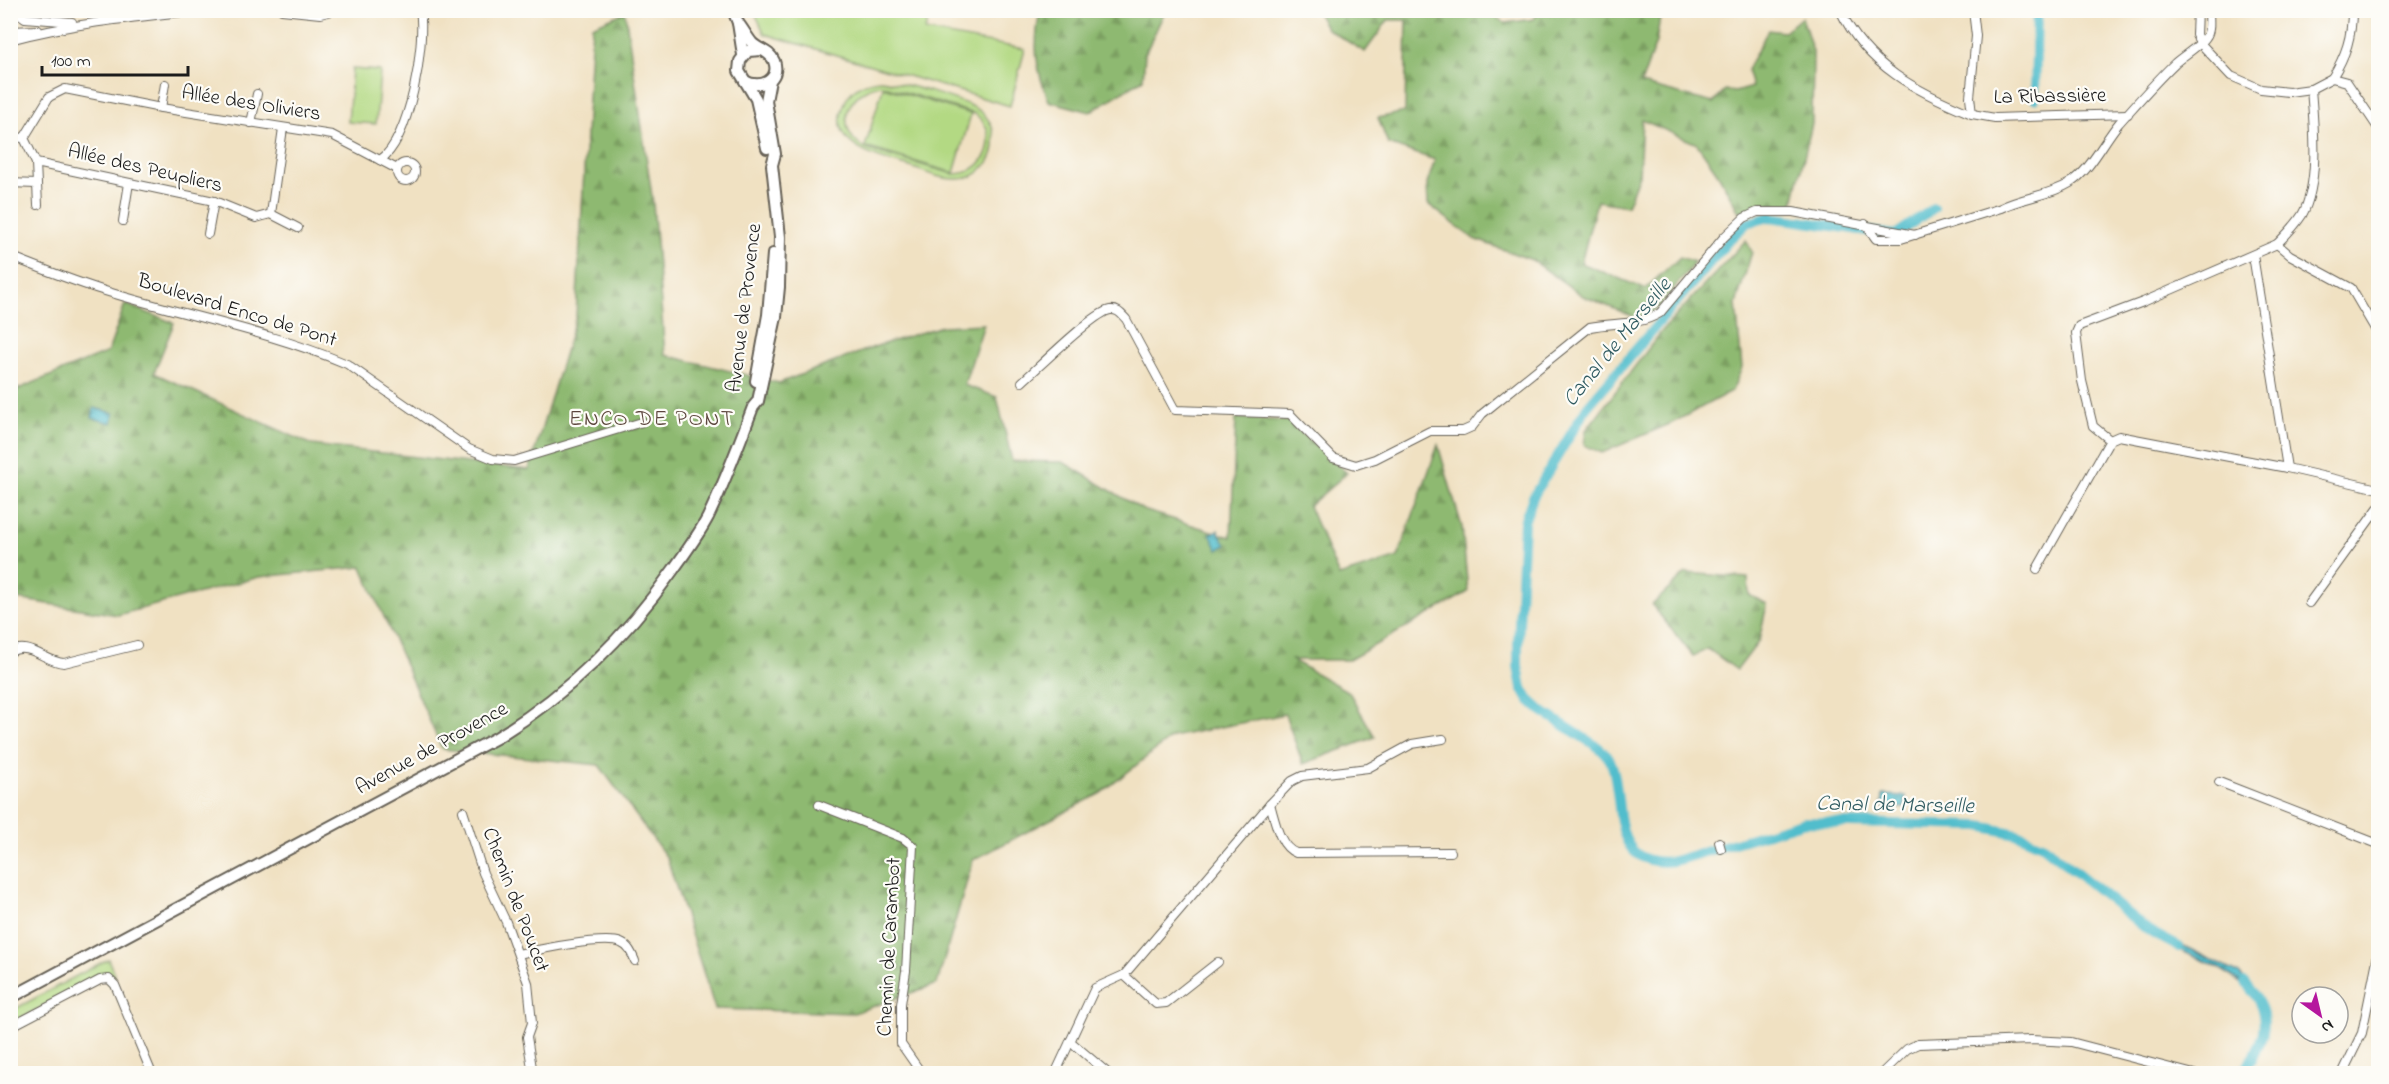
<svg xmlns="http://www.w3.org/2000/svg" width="2389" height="1084" font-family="'Indie Flower',sans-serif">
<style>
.forest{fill:url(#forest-firs);stroke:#556a46;stroke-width:1.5}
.park{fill:#b3d983;stroke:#687a50;stroke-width:1.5;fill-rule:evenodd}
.water{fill:url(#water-waves);stroke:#366c74;stroke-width:1.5}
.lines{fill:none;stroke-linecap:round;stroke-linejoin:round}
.canal{stroke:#51bdcc;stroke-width:10}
.street-casing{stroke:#666156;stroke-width:10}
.secondary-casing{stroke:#666156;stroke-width:14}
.street{stroke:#fff;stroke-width:8}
.secondary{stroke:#fff;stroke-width:10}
.labels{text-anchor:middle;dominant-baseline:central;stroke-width:4.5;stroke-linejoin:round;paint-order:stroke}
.street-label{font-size:21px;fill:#1c1c1c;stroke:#fdfcf7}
.water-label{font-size:22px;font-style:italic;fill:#315c62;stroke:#fdfcf7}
.neighbourhood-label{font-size:22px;letter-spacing:1.5px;fill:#5d463e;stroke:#fdfcf7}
</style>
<defs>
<pattern id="forest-firs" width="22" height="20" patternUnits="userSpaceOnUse" patternTransform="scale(1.5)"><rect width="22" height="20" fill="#8eb971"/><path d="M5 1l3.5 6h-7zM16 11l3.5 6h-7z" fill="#7a9e61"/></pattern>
<pattern id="water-waves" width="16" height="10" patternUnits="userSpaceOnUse" patternTransform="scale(1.5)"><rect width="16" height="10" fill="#51bdcc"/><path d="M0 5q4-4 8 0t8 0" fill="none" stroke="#4299a5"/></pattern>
</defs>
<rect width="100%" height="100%" fill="#fdfcf7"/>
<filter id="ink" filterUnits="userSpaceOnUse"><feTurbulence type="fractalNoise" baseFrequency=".0167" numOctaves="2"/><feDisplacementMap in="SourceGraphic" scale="12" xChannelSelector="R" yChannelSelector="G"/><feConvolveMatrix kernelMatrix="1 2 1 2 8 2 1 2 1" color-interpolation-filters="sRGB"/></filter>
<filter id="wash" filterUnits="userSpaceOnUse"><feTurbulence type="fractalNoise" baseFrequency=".008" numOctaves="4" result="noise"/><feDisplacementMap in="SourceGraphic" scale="24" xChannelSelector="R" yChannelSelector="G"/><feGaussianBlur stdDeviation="1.35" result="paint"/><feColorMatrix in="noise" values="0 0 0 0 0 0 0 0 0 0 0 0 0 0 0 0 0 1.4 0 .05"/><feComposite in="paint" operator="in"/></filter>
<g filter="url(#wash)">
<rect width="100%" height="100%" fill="#f0e1c2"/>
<g class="forest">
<path d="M 1040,11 L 1040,10 L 1165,11 L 1145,54 L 1143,79 L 1090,112 L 1049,101 C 1035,68 1033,46 1040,11 Z"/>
<path d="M 1316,11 L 1487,11 L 1505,23 L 1534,19 L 1539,11 L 1661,11 L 1656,42 L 1641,84 L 1713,103 L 1725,90 L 1735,92 L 1752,87 L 1747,70 L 1768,30 L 1784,32 L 1802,17 L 1813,52 L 1812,124 L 1792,207 L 1764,204 L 1739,212 L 1718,174 L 1697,144 L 1642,120 L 1639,175 L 1627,206 L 1597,201 L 1581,263 L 1645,289 L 1680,257 L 1695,262 L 1659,307 L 1648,315 L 1637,318 L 1583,296 L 1532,260 L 1474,239 L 1428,204 L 1427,184 L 1435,160 L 1388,144 L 1378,118 L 1405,112 L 1407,20 L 1388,20 L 1365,52 L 1327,29 Z"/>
<path d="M 625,12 L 653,203 L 665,355 L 779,383 L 877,346 L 942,326 L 984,324 L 964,385 L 997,397 L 1012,461 L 1063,462 L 1143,510 L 1231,537 L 1236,418 L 1288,421 L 1347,473 L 1309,506 L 1339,576 L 1398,557 L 1438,445 L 1462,527 L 1468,592 L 1349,660 L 1292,660 L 1349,692 L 1375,737 L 1303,764 L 1285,714 L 1172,737 L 1101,793 L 973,860 L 937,984 L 854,1013 L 715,1009 L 667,858 L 599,765 L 442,749 L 362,567 L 259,577 L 118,615 L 11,598 L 11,392 L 108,352 L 125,304 L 174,323 L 154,373 L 312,445 L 529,470 L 576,316 L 592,26 Z"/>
<path d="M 1746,240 L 1752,252 L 1736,304 L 1742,368 L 1732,391 L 1672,423 L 1602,453 L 1584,445 L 1586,430 L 1662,331 Z"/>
<path d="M 1686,573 L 1748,578 L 1749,595 L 1767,604 L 1759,641 L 1737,670 L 1708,649 L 1693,656 L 1652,605 Z"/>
</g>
<g class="park">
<path d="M 754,11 L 930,11 L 925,31 L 1025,49 L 1010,106 L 765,34 Z"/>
<path d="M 352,69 L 380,71 L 376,124 L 348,122 Z"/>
<path d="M 880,80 C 899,82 966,100 980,111 C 998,125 999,153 983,168 C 977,175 968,179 958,179 C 942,180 925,172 910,167 C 878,158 823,147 846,100 C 853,87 866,81 880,80 ZM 881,85 L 975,114 C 1002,134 987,174 954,174 L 869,150 C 833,135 843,91 881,85 Z"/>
<path d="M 883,87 L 971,114 L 954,173 L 865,147 Z"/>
<path d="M 108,959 L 115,976 L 101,977 L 11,1023 L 11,1011 Z"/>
</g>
<g class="water">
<path d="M 94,408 L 114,413 L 112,423 L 92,418 Z"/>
<path d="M 1218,530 L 1226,545 L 1218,550 L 1210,534 Z"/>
<path d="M 1883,795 L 1906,796 L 1905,808 L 1882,807 Z"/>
<path d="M 2170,939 L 2238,973 L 2257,992 L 2252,996 C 2233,969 2195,958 2166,944 Z"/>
</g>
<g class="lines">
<g class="canal">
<path d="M 2035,98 L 2037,10"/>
<path d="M 1934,208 L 1895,235 L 1770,217 L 1747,223 L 1730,239 L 1587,407 L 1533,497 L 1524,522 L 1518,645 L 1518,666 L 1522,688 L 1528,699 L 1540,710 L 1598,747 C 1604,752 1610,758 1612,765 C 1625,805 1608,869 1674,861 L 1805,822 L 1980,826 L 2017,834 L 2044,846 L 2149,931 L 2179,947"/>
<path d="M 2243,1074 C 2264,1041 2276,1015 2245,983"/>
</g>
</g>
</g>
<g filter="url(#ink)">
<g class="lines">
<defs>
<g id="street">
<path d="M 14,10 L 25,18 L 72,22"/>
<path d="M 282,10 L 320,14 L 336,10"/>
<path d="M 1840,10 C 1867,66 1917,92 1972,114 L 1970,97 L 1976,36 L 1973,10"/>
<path d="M 2197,10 L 2196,35 L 2201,44 L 2231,76 L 2261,89 L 2289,92 L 2311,89 L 2332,78"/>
<path d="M 10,31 L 38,30"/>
<path d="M 10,40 C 73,23 137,17 201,10"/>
<path d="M 2332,78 C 2346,55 2352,37 2352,10"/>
<path d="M 2332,78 L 2347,82 L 2378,128"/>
<path d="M 161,108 L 165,84"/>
<path d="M 1972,114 L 1995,118 L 2128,114"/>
<path d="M 251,123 L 257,94"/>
<path d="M 10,137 L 24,138 L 49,97 L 65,89 L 161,108 L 332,135 L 397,169"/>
<path d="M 24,138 L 36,163 L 214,201 L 256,218 L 271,214"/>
<path d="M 380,160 C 410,140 426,45 420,10"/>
<circle cx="406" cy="172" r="9"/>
<path d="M 36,163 L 38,205"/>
<path d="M 10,183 L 36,184"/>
<path d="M 271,214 L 283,128"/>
<path d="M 271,214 L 298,228"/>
<path d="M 123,221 L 129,183"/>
<path d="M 1865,224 L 1876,239 L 1901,239 L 2001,208 C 2023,197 2049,196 2070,183 C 2091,170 2103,142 2119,123 C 2137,103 2155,82 2175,63 C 2183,56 2202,44 2206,37 C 2211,31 2209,18 2209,10"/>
<path d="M 208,234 L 214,201"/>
<path d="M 2277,244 L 2290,255 L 2351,288 L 2378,334"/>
<path d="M 2253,255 L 2287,468"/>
<path d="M 10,256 C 42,269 73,281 105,291 C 186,316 269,331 347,364 L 469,449 L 493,459 L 514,461 L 642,422"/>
<path d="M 1022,382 C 1038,368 1093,313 1110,310 C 1118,309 1121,314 1126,319 L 1175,410 L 1290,414 L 1333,458 L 1356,465 L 1375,459 L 1430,431 L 1463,431 L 1472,427 L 1482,414 L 1590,327 C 1614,322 1639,326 1660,313 L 1724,237 L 1744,218 L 1757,212 L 1793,212 L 1915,235"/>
<path d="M 2110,440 L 2093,426 L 2082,381 L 2076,333 L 2079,326 L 2143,302 L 2277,244 C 2286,235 2295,226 2302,215 C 2320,183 2314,126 2311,89"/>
<path d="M 2037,569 L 2110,440 L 2119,436 L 2287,468 L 2378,489"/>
<path d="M 2309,603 L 2378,508"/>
<path d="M 10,652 C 30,641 45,662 64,663 L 137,645"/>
<path d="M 2219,782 L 2378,844"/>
<path d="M 1270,804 C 1275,820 1279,847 1296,853 L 1451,852"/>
<path d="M 819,805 L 903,838 L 913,846 L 906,971 L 901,1004 L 901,1044 L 922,1074"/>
<path d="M 463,811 L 483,873 L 506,922 L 528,983 L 532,1023 L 527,1037 L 533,1074"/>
<path d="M 1719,842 L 1721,849"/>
<path d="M 518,954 C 537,950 605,936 621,943 C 629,946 632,954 635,961"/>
<path d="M 1124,975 L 1156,1004 L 1166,1003 L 1218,962"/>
<path d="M 10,1027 L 100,980 L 109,979 L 115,985 L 152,1074"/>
<path d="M 1070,1041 L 1109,1074"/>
<path d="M 1055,1074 L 1095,988 L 1124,975 L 1270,804 L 1292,781 L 1302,776 L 1368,768 L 1412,744 L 1443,739"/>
<path d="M 1881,1074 L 1907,1049 L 1918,1044 L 2031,1040 L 2071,1042 L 2194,1074"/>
<path d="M 2342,1074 L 2362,1033 L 2378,955"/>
</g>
<g id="secondary">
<path d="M 733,10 L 738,23 L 743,55"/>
<path d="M 738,23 C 743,29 747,37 752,43 C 759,50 770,51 774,61 C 781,80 760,90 745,81"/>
<path d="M 762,50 L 748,51 L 740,61 L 739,71 L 756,99 L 767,148"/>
<path d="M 756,381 L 768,315 L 773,254"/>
<path d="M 10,998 L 496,738 C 566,695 625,638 673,570 C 685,553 698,536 708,517 C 725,482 739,444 753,407 L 758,401 L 776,317 L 779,287 L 780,237 L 772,165 L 775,154 L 766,101 L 770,80"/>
</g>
</defs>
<use href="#street" class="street-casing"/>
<use href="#secondary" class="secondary-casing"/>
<use href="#street" class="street"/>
<use href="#secondary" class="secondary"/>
</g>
</g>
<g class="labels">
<g class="street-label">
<text transform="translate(2050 97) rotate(-1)">La Ribassière</text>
<text transform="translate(251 104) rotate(9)">Allée des Oliviers</text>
<text transform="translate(145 169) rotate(13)">Allée des Peupliers</text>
<text transform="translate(745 308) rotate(-83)">Avenue de Provence</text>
<text transform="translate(237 311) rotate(17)">Boulevard Enco de Pont</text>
<text transform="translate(432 749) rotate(-29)">Avenue de Provence</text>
<text transform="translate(515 900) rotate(69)">Chemin de Poucet</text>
<text transform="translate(890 947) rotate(-87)">Chemin de Carambot</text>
</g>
<g class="water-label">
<text transform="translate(1618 343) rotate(-51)">Canal de Marseille</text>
<text transform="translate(1895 806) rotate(1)">Canal de Marseille</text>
</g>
<g class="neighbourhood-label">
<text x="652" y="420">ENCO DE PONT</text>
</g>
</g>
<rect width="2389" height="1084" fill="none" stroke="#fdfcf7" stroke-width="36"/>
<g transform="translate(2320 1015) rotate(146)"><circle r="28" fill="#fdfcf7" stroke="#a3a29f" stroke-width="1.5"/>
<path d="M0-4.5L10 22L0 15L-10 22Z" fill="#b5179e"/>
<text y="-9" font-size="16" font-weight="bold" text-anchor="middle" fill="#1c1c1c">N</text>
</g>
<path d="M42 66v9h146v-9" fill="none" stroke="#1c1c1c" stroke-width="3"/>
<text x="51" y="66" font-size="18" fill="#1c1c1c" stroke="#fdfcf7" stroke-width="4.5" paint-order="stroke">100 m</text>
</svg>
